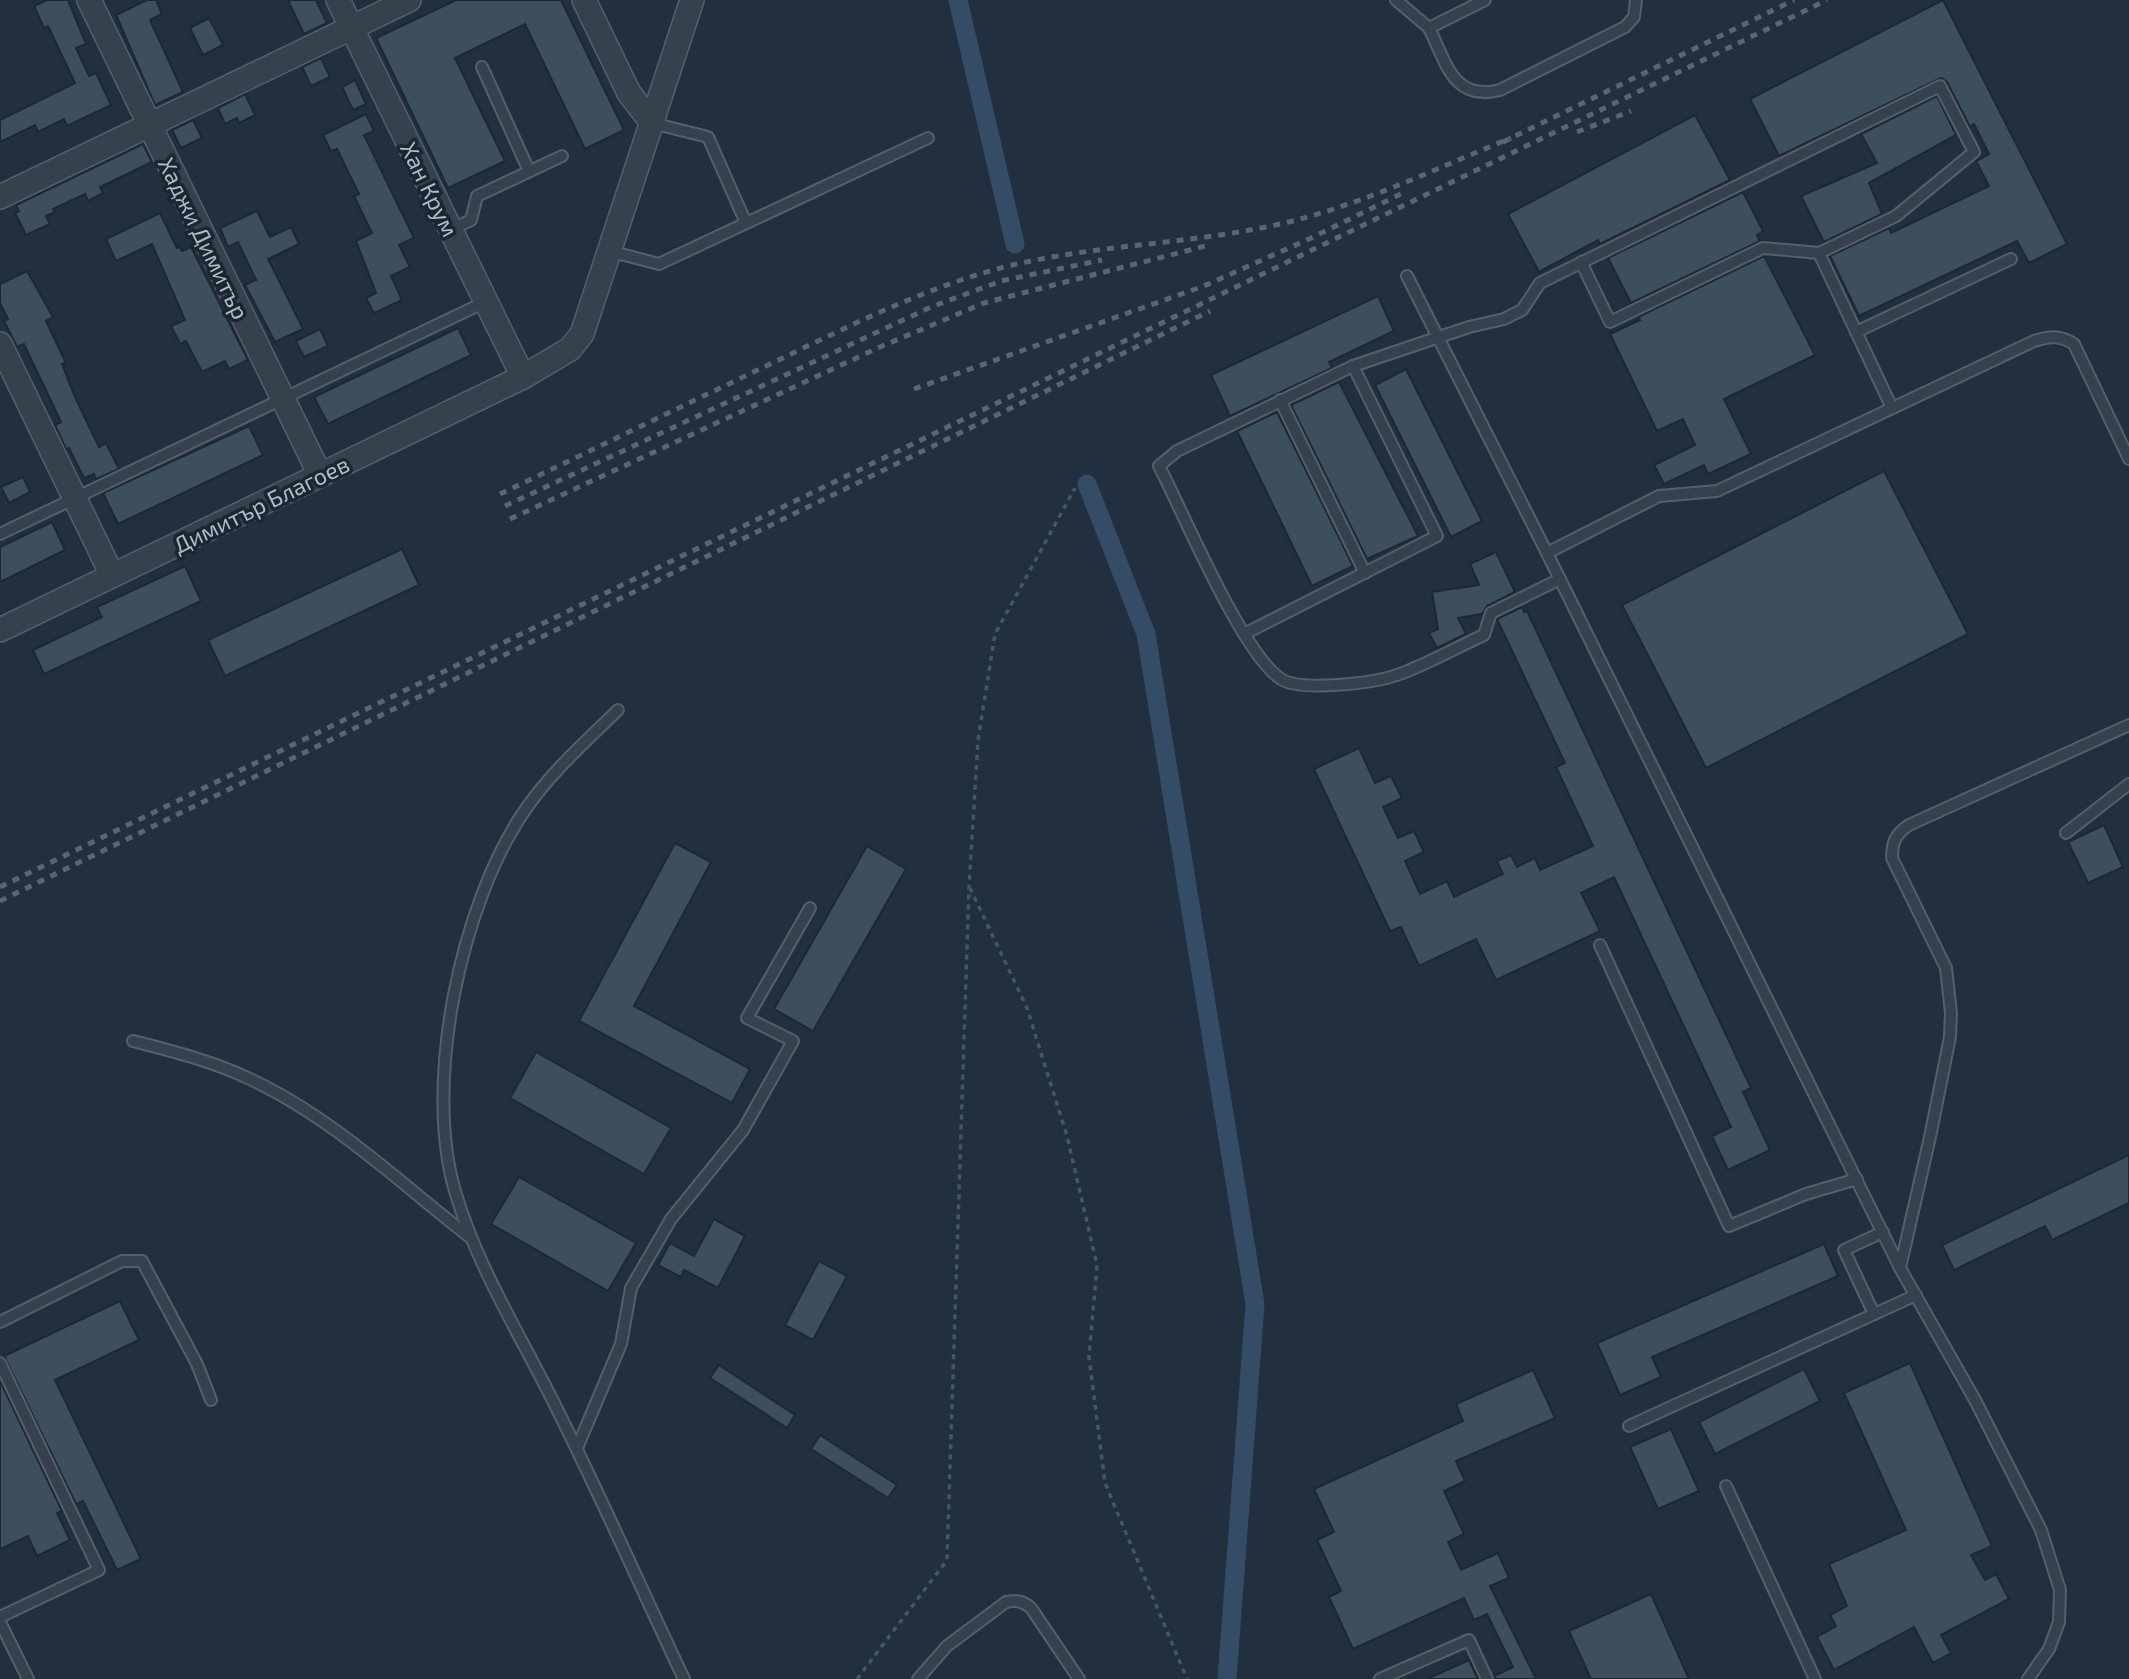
<svg xmlns="http://www.w3.org/2000/svg" width="2129" height="1679" font-family="'Exo 2',sans-serif">
<style>
.lines{fill:none;stroke-linecap:round;stroke-linejoin:round}
.canal{stroke:#344c66;stroke-width:19}
.building{fill:#3d4e5d;stroke:#1d2835;stroke-width:2}
.service-casing{stroke:#545f6c;stroke-width:14}
.minor-casing{stroke:#545f6c;stroke-width:26}
.path{stroke:#415a5c;stroke-width:3.5;stroke-dasharray:5 5;stroke-linecap:butt}
.service{stroke:#36414e;stroke-width:10}
.minor{stroke:#36414e;stroke-width:23}
.rail{stroke:#576575;stroke-width:5;stroke-dasharray:7 7;stroke-linecap:butt}
.labels{text-anchor:middle;dominant-baseline:central;stroke-width:7;stroke-linejoin:round;paint-order:stroke}
.street-label{font-size:23px;fill:#b1bcc9;stroke:#1b2633}
</style>
<rect width="100%" height="100%" fill="#212f3e"/>
<g class="lines">
<g class="canal">
<path d="M 958,0 L 1015,244"/>
<path d="M 1087,484 L 1146,634 L 1255,1304 L 1227,1679"/>
</g>
</g>
<g class="building">
<path d="M 47,0 L 68,0 L 86,44 L 76,48 L 89,76 L 96,73 L 111,105 L 67,126 L 64,119 L 38,132 L 35,125 L 0,142 L 0,120 L 75,83 L 48,26 L 44,28 L 34,6 Z"/>
<path d="M 147,0 L 156,0 L 162,14 L 150,20 L 183,92 L 155,105 L 116,15 Z"/>
<path d="M 288,0 L 316,0 L 327,23 L 304,34 Z"/>
<path d="M 456,0 L 561,0 L 624,130 L 585,149 L 525,24 L 455,58 L 505,161 L 448,188 L 376,38 Z"/>
<path d="M 1943,0 L 2067,244 L 2029,263 L 2017,241 L 1859,316 L 1830,256 L 1889,228 L 1891,233 L 1989,186 L 1976,161 L 1989,154 L 1974,124 L 1970,127 L 1947,82 L 1941,78 L 1779,156 L 1750,99 Z"/>
<path d="M 209,18 L 223,45 L 203,55 L 190,28 Z"/>
<path d="M 321,58 L 330,77 L 311,86 L 302,67 Z"/>
<path d="M 355,80 L 366,104 L 353,110 L 342,87 Z"/>
<path d="M 245,94 L 255,115 L 239,123 L 237,118 L 225,124 L 218,108 Z"/>
<path d="M 1937,96 L 1956,135 L 1869,183 L 1882,214 L 1824,242 L 1801,196 L 1877,163 L 1861,134 Z"/>
<path d="M 366,114 L 374,131 L 364,135 L 414,238 L 399,245 L 410,267 L 391,276 L 402,300 L 374,313 L 366,298 L 376,293 L 356,241 L 372,233 L 354,196 L 359,194 L 337,149 L 331,151 L 323,135 Z"/>
<path d="M 1695,115 L 1730,180 L 1600,244 L 1598,240 L 1539,272 L 1508,214 Z"/>
<path d="M 193,120 L 202,138 L 181,148 L 172,130 Z"/>
<path d="M 143,144 L 152,162 L 100,187 L 103,193 L 88,201 L 85,194 L 53,209 L 55,212 L 46,216 L 50,224 L 26,235 L 15,213 L 19,211 L 16,205 Z"/>
<path d="M 1743,192 L 1763,231 L 1757,235 L 1760,241 L 1631,303 L 1608,258 Z"/>
<path d="M 257,211 L 270,237 L 291,227 L 299,244 L 268,259 L 303,329 L 275,342 L 245,285 L 256,280 L 238,242 L 228,247 L 220,228 Z"/>
<path d="M 160,213 L 177,248 L 180,247 L 182,251 L 191,247 L 248,360 L 229,369 L 225,361 L 202,372 L 186,341 L 180,344 L 171,326 L 185,320 L 152,244 L 116,261 L 106,239 Z"/>
<path d="M 1764,256 L 1815,355 L 1724,399 L 1751,454 L 1708,474 L 1704,465 L 1664,484 L 1654,465 L 1695,445 L 1683,419 L 1657,431 L 1610,334 L 1640,320 L 1638,317 Z"/>
<path d="M 27,271 L 53,317 L 46,321 L 66,363 L 62,364 L 75,397 L 99,447 L 106,443 L 119,469 L 96,479 L 94,474 L 84,478 L 69,448 L 66,449 L 55,425 L 61,422 L 24,344 L 17,347 L 4,321 L 8,319 L 0,303 L 0,284 Z"/>
<path d="M 1378,296 L 1394,331 L 1329,362 L 1332,368 L 1230,416 L 1211,375 Z"/>
<path d="M 458,328 L 471,355 L 328,424 L 314,397 Z"/>
<path d="M 320,329 L 328,346 L 304,357 L 296,341 Z"/>
<path d="M 1406,369 L 1482,521 L 1451,537 L 1375,385 Z"/>
<path d="M 1339,382 L 1418,536 L 1367,559 L 1291,405 Z"/>
<path d="M 1277,412 L 1353,566 L 1312,586 L 1237,431 Z"/>
<path d="M 249,426 L 263,455 L 118,524 L 103,493 Z"/>
<path d="M 1884,471 L 1968,634 L 1706,768 L 1622,605 Z"/>
<path d="M 23,477 L 30,492 L 9,503 L 1,487 Z"/>
<path d="M 52,522 L 65,550 L 0,582 L 0,547 Z"/>
<path d="M 402,549 L 419,585 L 225,676 L 208,640 Z"/>
<path d="M 1496,552 L 1515,592 L 1487,606 L 1482,614 L 1458,618 L 1466,634 L 1437,648 L 1429,633 L 1438,629 L 1432,592 L 1479,585 L 1470,564 Z"/>
<path d="M 185,566 L 201,601 L 44,674 L 33,650 L 102,617 L 97,607 Z"/>
<path d="M 1522,607 L 1524,612 L 1527,611 L 1751,1088 L 1743,1092 L 1770,1150 L 1728,1170 L 1712,1136 L 1731,1127 L 1614,877 L 1581,893 L 1600,931 L 1496,980 L 1476,939 L 1419,966 L 1401,927 L 1390,931 L 1314,769 L 1359,748 L 1375,783 L 1391,776 L 1402,798 L 1383,807 L 1398,838 L 1414,831 L 1424,852 L 1405,861 L 1420,894 L 1447,881 L 1454,897 L 1503,874 L 1497,861 L 1511,855 L 1517,867 L 1535,858 L 1540,870 L 1593,846 L 1556,767 L 1565,763 L 1497,619 Z"/>
<path d="M 2104,825 L 2123,867 L 2088,883 L 2068,842 Z"/>
<path d="M 675,843 L 711,862 L 634,1006 L 750,1069 L 732,1103 L 579,1021 Z"/>
<path d="M 867,846 L 906,869 L 813,1031 L 774,1009 Z"/>
<path d="M 536,1052 L 671,1128 L 644,1174 L 510,1098 Z"/>
<path d="M 2129,1155 L 2129,1203 L 2052,1240 L 2045,1226 L 1954,1270 L 1942,1245 Z"/>
<path d="M 519,1177 L 636,1243 L 608,1291 L 491,1224 Z"/>
<path d="M 714,1219 L 745,1236 L 718,1288 L 684,1270 L 681,1277 L 658,1265 L 670,1243 L 694,1256 Z"/>
<path d="M 1824,1244 L 1838,1276 L 1652,1357 L 1661,1377 L 1620,1395 L 1597,1343 Z"/>
<path d="M 819,1261 L 847,1276 L 813,1340 L 785,1325 Z"/>
<path d="M 120,1301 L 139,1340 L 55,1380 L 141,1559 L 117,1570 L 83,1501 L 76,1504 L 4,1356 Z"/>
<path d="M 1910,1363 L 1992,1546 L 1971,1555 L 1985,1580 L 1996,1574 L 2009,1599 L 1941,1635 L 1951,1653 L 1933,1663 L 1914,1627 L 1834,1670 L 1817,1637 L 1836,1626 L 1830,1615 L 1847,1606 L 1829,1564 L 1906,1530 L 1844,1393 Z"/>
<path d="M 719,1365 L 795,1415 L 787,1428 L 710,1378 Z"/>
<path d="M 1804,1369 L 1820,1401 L 1715,1454 L 1699,1422 Z"/>
<path d="M 1533,1370 L 1555,1418 L 1456,1461 L 1465,1481 L 1444,1491 L 1464,1534 L 1448,1542 L 1461,1570 L 1498,1553 L 1509,1578 L 1490,1586 L 1536,1679 L 1495,1679 L 1494,1676 L 1513,1667 L 1487,1614 L 1474,1620 L 1464,1598 L 1353,1649 L 1329,1597 L 1341,1591 L 1317,1540 L 1334,1532 L 1314,1489 L 1463,1421 L 1456,1404 Z"/>
<path d="M 0,1381 L 62,1511 L 57,1513 L 70,1540 L 37,1556 L 28,1536 L 0,1549 Z"/>
<path d="M 1671,1429 L 1699,1491 L 1658,1509 L 1630,1447 Z"/>
<path d="M 820,1435 L 897,1485 L 888,1498 L 811,1449 Z"/>
<path d="M 1651,1594 L 1689,1679 L 1591,1679 L 1569,1631 Z"/>
<path d="M 1469,1660 L 1478,1679 L 1427,1679 Z"/>
</g>
<g class="lines">
<defs>
<g id="service">
<path d="M 1396,0 L 1429,28"/>
<path d="M 1485,0 L 1429,28 C 1446,62 1453,102 1500,90 L 1625,27 L 1634,17 L 1636,0"/>
<path d="M 482,67 L 529,171"/>
<path d="M 652,123 L 708,137 L 746,223"/>
<path d="M 450,230 L 471,220 L 477,196 L 562,156"/>
<path d="M 609,251 L 659,264 L 928,138"/>
<path d="M 1581,262 L 1610,322 L 1763,248 L 1819,253"/>
<path d="M 1407,276 L 1547,553 L 1900,1268 L 1975,1400 L 2041,1530 L 2060,1590 L 2059,1622 L 2049,1649 L 2028,1679"/>
<path d="M 1856,332 L 2011,259"/>
<path d="M 1280,400 L 1365,573"/>
<path d="M 0,534 L 485,302"/>
<path d="M 1547,553 L 1659,496 L 1717,491 L 2034,341 C 2050,336 2060,335 2074,344 L 2129,459"/>
<path d="M 1560,579 L 1491,613 L 1484,635 C 1455,648 1426,665 1397,675 C 1374,683 1301,692 1281,679 C 1242,654 1183,512 1159,466 L 1177,451 L 1353,366 L 1469,327 L 1504,319 L 1522,310 L 1540,283 L 1940,86 L 1974,152 L 1896,216 L 1819,253 L 1892,408"/>
<path d="M 1244,634 L 1437,536 L 1353,366"/>
<path d="M 618,710 C 585,742 549,774 523,813 C 461,905 423,1083 455,1191 C 476,1264 519,1333 553,1401 C 599,1492 640,1586 684,1679"/>
<path d="M 2066,833 L 2129,784"/>
<path d="M 1600,945 L 1729,1226 L 1806,1194 L 1857,1179"/>
<path d="M 133,1041 C 172,1051 212,1061 250,1079 C 332,1117 400,1183 471,1238"/>
<path d="M 1900,1268 L 1930,1137 L 1950,1037 L 1951,1013 L 1946,968 L 1892,858 C 1892,841 1896,834 1909,825 L 2129,725"/>
<path d="M 1874,1314 L 1844,1250 L 1883,1232"/>
<path d="M 0,1322 L 122,1261 L 142,1261 L 197,1364 L 211,1400"/>
<path d="M 0,1363 L 99,1570 L 0,1617"/>
<path d="M 1629,1426 L 1916,1295"/>
<path d="M 577,1448 L 621,1344 L 631,1288 L 671,1219 L 743,1130 L 793,1041 L 747,1018 L 810,908"/>
<path d="M 1726,1486 L 1815,1679"/>
<path d="M 0,1622 L 28,1679"/>
<path d="M 918,1679 L 947,1646 L 1006,1602 C 1017,1600 1023,1601 1031,1608 L 1079,1679"/>
<path d="M 1380,1679 L 1469,1640 L 1487,1679"/>
</g>
<g id="minor">
<path d="M 89,0 L 320,475"/>
<path d="M 338,0 L 523,377"/>
<path d="M 584,0 L 629,93 L 652,123"/>
<path d="M 0,197 L 409,0"/>
<path d="M 0,344 L 112,575"/>
<path d="M 0,630 L 523,377 L 570,349 L 582,334 L 692,0"/>
</g>
</defs>
<use href="#service" class="service-casing"/>
<use href="#minor" class="minor-casing"/>
<g class="path">
<path d="M 970,888 L 1027,1008 L 1067,1136 L 1097,1265 L 1089,1357 L 1105,1483 L 1187,1679"/>
<path d="M 857,1679 L 947,1560 L 969,887 L 978,740 L 995,634 L 1075,488"/>
</g>
<use href="#service" class="service"/>
<use href="#minor" class="minor"/>
<g class="rail">
<path d="M 1577,132 L 1631,111"/>
<path d="M 1503,142 L 1794,0"/>
<path d="M 914,389 L 1204,286 L 1309,239 L 1407,191"/>
<path d="M 500,494 C 588,452 676,409 764,367 C 835,333 907,296 983,273 C 1072,246 1170,246 1261,228 C 1347,212 1430,171 1511,138"/>
<path d="M 505,506 L 931,307 L 1001,281 L 1102,260"/>
<path d="M 510,519 L 880,347 L 984,303 L 1209,245"/>
<path d="M 0,887 L 1827,0"/>
<path d="M 0,901 L 1210,311"/>
</g>
</g>
<g class="labels">
<g class="street-label">
<text transform="translate(430 189) rotate(64)">Хан Крум</text>
<text transform="translate(204 238) rotate(64)">Хаджи Димитър</text>
<text transform="translate(261 504) rotate(-26)">Димитър Благоев</text>
</g>
</g>
</svg>
